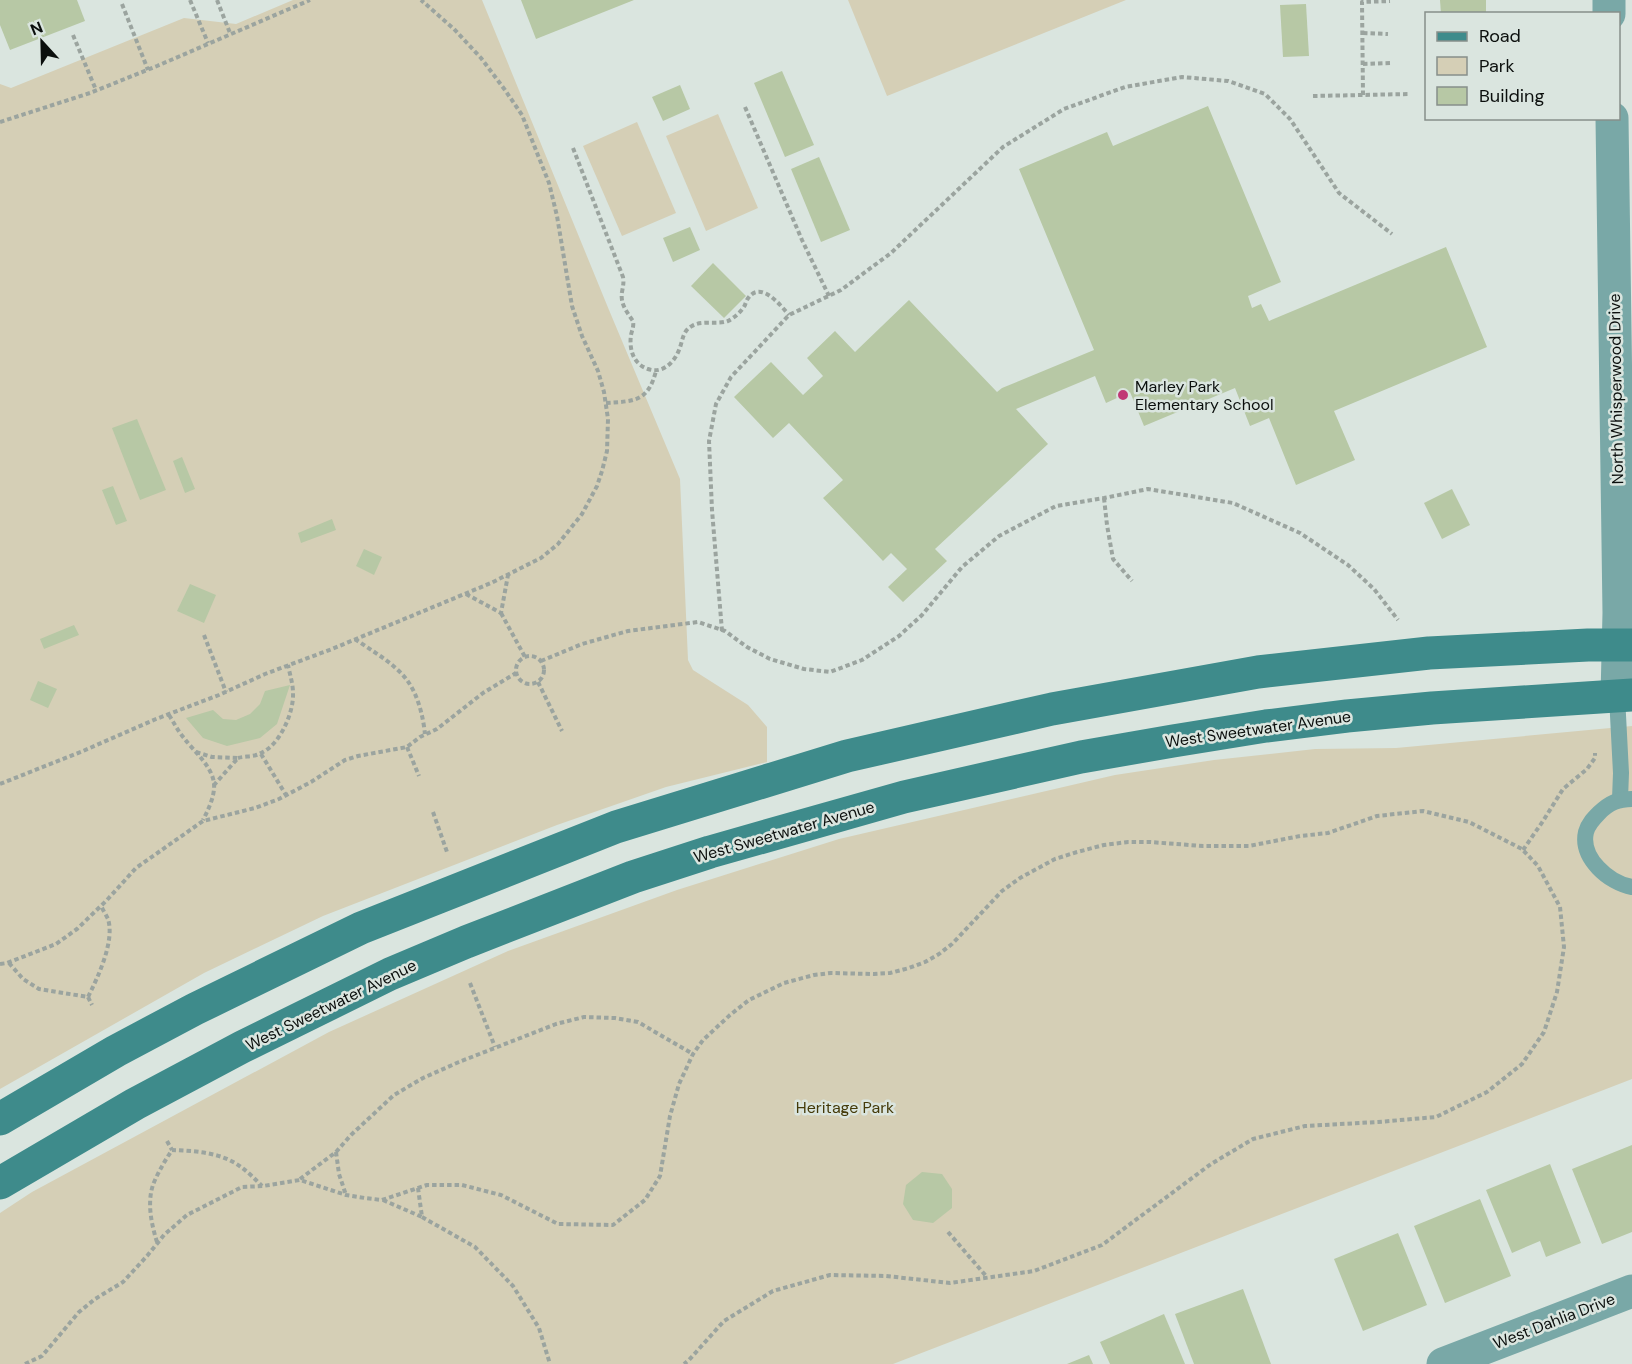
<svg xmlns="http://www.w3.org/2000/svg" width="1632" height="1364" font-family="'DM Sans',sans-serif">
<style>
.green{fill:#d5cfb6}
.building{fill:#b7c8a5}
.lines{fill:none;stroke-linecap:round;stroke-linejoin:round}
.path{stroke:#9ba49f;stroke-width:4;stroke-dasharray:4.5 3;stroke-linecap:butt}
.lane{stroke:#79a8a7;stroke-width:16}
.street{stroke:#79a8a7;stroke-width:33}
.secondary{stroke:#3e8b8b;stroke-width:33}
.poi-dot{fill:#c13875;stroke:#dae5df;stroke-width:2}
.labels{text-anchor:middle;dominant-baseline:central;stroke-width:5;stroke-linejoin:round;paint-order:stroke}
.poi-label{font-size:16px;fill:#0b0f0d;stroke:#dae5df;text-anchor:start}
.street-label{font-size:16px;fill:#0b0f0d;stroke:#dae5df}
.park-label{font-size:16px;fill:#443a09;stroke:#dae5df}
</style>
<rect width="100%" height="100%" fill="#dae5df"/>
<g class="green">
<path d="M 293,0 L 482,0 L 609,310 L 680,479 L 688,660 L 693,670 L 748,705 L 767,727 L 767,762 L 666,787 L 557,825 L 323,916 L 204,973 L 0,1089 L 0,84 L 11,88 L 184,18 L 236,24 Z"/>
<path d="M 848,0 L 1126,0 L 887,96 Z"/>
<path d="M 718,114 L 758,208 L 706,231 L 666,136 Z"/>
<path d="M 637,122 L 676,213 L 622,236 L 583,146 Z"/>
<path d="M 1632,726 L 1632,1079 L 893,1364 L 0,1364 L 0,1213 L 32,1192 L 329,1032 L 508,951 L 677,890 L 839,839 L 1115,775 L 1214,760 L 1315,749 L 1396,748 Z"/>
</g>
<g class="building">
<path d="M 0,0 L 77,0 L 85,21 L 10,50 L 0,25 Z"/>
<path d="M 521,0 L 634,0 L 536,39 Z"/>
<path d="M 1440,0 L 1486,0 L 1486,14 L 1441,14 Z"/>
<path d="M 1306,4 L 1309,56 L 1283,57 L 1280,5 Z"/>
<path d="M 782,71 L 814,145 L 785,157 L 754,83 Z"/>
<path d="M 680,85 L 690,109 L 663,121 L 652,97 Z"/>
<path d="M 1208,106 L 1281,282 L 1248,296 L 1252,308 L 1261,304 L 1269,321 L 1446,247 L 1487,347 L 1334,411 L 1355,460 L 1296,485 L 1269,418 L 1250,426 L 1235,388 L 1144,426 L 1130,392 L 1106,403 L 1095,376 L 1016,409 L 1048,444 L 935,549 L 947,561 L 903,602 L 888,587 L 907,569 L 891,553 L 883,561 L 823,498 L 843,480 L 789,423 L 773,438 L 734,397 L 771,362 L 803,395 L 823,376 L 807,358 L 835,331 L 855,352 L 909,300 L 997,392 L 1002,388 L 1094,350 L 1019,169 L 1107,132 L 1113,146 Z"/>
<path d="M 819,157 L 850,230 L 821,242 L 791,169 Z"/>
<path d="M 690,227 L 700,250 L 673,262 L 663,238 Z"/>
<path d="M 713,263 L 746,296 L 724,318 L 691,286 Z"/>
<path d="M 137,419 L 166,490 L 140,500 L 112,428 Z"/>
<path d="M 182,457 L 195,489 L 185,493 L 173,461 Z"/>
<path d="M 113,486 L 127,521 L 116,525 L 102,490 Z"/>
<path d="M 1452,489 L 1470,525 L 1442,539 L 1424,503 Z"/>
<path d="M 332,519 L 336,530 L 301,543 L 298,533 Z"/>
<path d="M 364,549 L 382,557 L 374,575 L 356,566 Z"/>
<path d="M 190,584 L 216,595 L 204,623 L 177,611 Z"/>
<path d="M 74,625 L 79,635 L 44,649 L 40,639 Z"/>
<path d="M 38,681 L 57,689 L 48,708 L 30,700 Z"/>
<path d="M 290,685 L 277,724 L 260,738 L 227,746 L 203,738 L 186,718 L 213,710 L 223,719 L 236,720 L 250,714 L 260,704 L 265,691 Z"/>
<path d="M 1632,1145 L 1632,1232 L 1602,1244 L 1572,1169 Z"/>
<path d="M 1550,1164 L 1581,1243 L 1546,1257 L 1540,1241 L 1512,1253 L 1486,1190 Z"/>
<path d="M 922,1172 L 942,1174 L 952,1189 L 952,1208 L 933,1223 L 913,1220 L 903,1204 L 906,1185 Z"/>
<path d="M 1480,1199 L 1511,1276 L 1445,1303 L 1414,1226 Z"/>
<path d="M 1398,1233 L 1427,1305 L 1363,1331 L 1334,1259 Z"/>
<path d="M 1243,1289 L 1271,1364 L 1194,1364 L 1175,1314 Z"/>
<path d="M 1164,1314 L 1185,1364 L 1110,1364 L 1100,1342 Z"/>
<path d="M 1089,1355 L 1093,1364 L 1067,1364 Z"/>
</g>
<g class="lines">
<g class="path">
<path d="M 190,0 L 208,43"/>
<path d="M 217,0 L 230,33"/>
<path d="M 122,4 L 148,70"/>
<path d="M 1363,33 L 1388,34"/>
<path d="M 73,35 L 96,90"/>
<path d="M 1363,64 L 1391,63"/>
<path d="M 1363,95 L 1362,2 L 1390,1"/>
<path d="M 1313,96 L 1410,94"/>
<path d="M 745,107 L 802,240 L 829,296"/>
<path d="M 0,122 L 90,93 L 157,66 L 310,0"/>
<path d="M 573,148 L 623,277 C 624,283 623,286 622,292 C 620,304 627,312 633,321 C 634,327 632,330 631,335 C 629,349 633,364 648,369 C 662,374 674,363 679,350 C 683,341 682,331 692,326 C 702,320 717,325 728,321 C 734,318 742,311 745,305 C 746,302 747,299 749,297 C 762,281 781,306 789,315"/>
<path d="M 606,403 C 634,401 648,402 656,371"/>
<path d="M 1104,498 L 1107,525 L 1113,559 L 1132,581"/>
<path d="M 466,594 L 501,613 L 508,575"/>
<path d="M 501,613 L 525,657"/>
<path d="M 722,631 L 712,510 L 709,441 L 716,404 L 731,377 L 789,315 L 841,290 L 891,253 L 1003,147 L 1064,109 L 1125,87 L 1182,77 L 1228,81 L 1265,94 L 1290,119 L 1339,193 L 1392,234"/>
<path d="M 204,635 L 226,692"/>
<path d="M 355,639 C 372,651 394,663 407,680 C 418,695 423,716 425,734"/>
<circle cx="530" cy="670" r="14"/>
<path d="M 541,661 L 582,644 L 628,631 L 698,622 L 725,631 L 747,647 L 770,659 L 804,669 L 830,672 L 862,660 L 899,636 L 922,615 L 962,567 L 999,536 L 1056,506 L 1104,498 L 1148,489 L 1233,503 L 1300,533 L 1348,565 L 1374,589 L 1398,620"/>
<path d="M 538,682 L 562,731"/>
<path d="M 169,715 C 174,723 178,731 184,738 C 195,753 216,769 214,789 C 213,800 208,810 203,820"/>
<path d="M 407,747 L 419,776"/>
<path d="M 196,752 L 212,757 L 238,758 L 214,785"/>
<path d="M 261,754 L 286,795"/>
<path d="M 238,758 C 245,756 255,757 261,753 C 280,745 294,712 293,693 C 293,684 290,675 288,665"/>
<path d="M 0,784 L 83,751 L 156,719 L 219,695 L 265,674 L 332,649 L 491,583 L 541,558 L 558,544 L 582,514 L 597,486 L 602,471 L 607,451 L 608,419 L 604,392 L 598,371 L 582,336 L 572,306 L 557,216 L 549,183 L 522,115 L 505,90 L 481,58 L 454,29 L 421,0"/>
<path d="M 433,812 L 447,852"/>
<path d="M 1523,850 L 1543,821 L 1563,789 L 1587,769 L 1595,758 L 1595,753"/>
<path d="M 9,963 L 23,979 L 39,989 L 88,997 C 98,977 115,941 108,919 C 106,915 103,910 101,906"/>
<path d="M 0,964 L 7,963 L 56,944 L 77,929 L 107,900 L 136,868 L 203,821 L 255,808 L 279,799 L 311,782 L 345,760 L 358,756 L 407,747 L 420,737 L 437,729 L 483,693 L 516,673"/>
<path d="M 470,983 L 495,1047"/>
<path d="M 88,997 L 92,1005"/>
<path d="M 167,1141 L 172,1150"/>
<path d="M 336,1152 L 351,1135 L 394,1095 L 423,1078 L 459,1062 L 556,1024 L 584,1017 L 615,1018 L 638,1022 L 693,1054"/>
<path d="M 300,1179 L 336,1152 L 339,1174 L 346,1195"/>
<path d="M 383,1200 L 422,1217 L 418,1188"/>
<path d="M 422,1217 L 475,1247 L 513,1286 L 539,1328 L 550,1364"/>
<path d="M 948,1232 L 986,1276"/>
<path d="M 157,1242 C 151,1223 146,1199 155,1180 C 160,1169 166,1159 172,1150 C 195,1151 221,1152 241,1167 C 248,1172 255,1179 262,1186"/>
<path d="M 25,1364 L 42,1356 L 79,1312 L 95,1299 L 123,1282 L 147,1256 L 164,1235 L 187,1215 L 242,1187 L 263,1186 L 300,1180 L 346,1195 L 365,1198 L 382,1200 L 427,1185 L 462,1185 L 501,1195 L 558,1224 L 613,1225 L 645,1200 L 660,1176 L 670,1116 L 679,1084 L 693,1054 L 703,1040 L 730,1015 L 749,1000 L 784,983 L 814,975 L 831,973 L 874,974 L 890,973 L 909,968 L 925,962 L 939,954 L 952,944 L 1002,891 L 1020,878 L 1055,859 L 1077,852 L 1104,845 L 1128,842 L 1150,842 L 1203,846 L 1249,846 L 1300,836 L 1328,833 L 1377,816 L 1423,811 L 1469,822 L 1522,849 L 1538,866 L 1560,907 L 1564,947 L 1557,992 L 1544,1032 L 1522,1064 L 1487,1092 L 1436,1117 L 1378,1122 L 1305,1126 L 1253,1139 L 1211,1164 L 1102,1245 L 1034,1271 L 950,1283 L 886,1276 L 830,1275 L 773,1291 L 724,1321 L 689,1360 L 684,1364"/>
</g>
<g class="lane">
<path d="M 1617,696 L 1621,773 L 1620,799"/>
<path d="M 1632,799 C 1618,799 1609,803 1599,813 C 1594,818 1588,824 1586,832 C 1580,858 1609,883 1632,887"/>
</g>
<g class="street">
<path d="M 1609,0 L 1609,14"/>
<path d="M 1612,118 L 1619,613 L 1617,696"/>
<path d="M 1443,1364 L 1632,1291"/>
</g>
<g class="secondary">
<path d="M 0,1119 L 116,1051 L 195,1009 L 361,928 L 616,827 L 847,756 L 1052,709 L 1258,672 L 1429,653 L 1588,645 L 1632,645"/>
<path d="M 0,1183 L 135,1104 L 242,1047 L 390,974 L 466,942 L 633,877 L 710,852 L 904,797 L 1081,757 L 1173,741 L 1266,726 L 1347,716 L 1432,708 L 1632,695"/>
</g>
</g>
<circle class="poi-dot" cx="1123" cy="395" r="6"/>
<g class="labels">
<g class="poi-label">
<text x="1135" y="386">Marley Park<tspan x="1135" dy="18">Elementary School</tspan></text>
</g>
<g class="street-label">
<text transform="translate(1616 389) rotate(-91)">North Whisperwood Drive</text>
<text transform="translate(1258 729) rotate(-8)">West Sweetwater Avenue</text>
<text transform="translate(784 832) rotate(-16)">West Sweetwater Avenue</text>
<text transform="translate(331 1005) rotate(-26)">West Sweetwater Avenue</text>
<text transform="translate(1554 1321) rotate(-21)">West Dahlia Drive</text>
</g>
<g class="park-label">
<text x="845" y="1107">Heritage Park</text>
</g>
</g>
<rect x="1425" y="12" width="195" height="108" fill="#dae5df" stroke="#878f8b" stroke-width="1.5"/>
<rect x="1437" y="32" width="30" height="9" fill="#3e8b8b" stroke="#878f8b" stroke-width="1.5"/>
<text x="1479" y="42" font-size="18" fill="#0b0f0d">Road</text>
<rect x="1437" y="57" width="30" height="18" fill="#d5cfb6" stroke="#878f8b" stroke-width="1.5"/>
<text x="1479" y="72" font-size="18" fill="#0b0f0d">Park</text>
<rect x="1437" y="87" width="30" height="18" fill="#b7c8a5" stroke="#878f8b" stroke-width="1.5"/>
<text x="1479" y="102" font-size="18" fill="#0b0f0d">Building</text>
<g transform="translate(42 42) rotate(338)" stroke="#dae5df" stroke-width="4.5" paint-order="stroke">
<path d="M0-4.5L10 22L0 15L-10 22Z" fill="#0b0f0d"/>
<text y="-9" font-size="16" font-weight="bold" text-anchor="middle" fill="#0b0f0d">N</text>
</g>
</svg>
